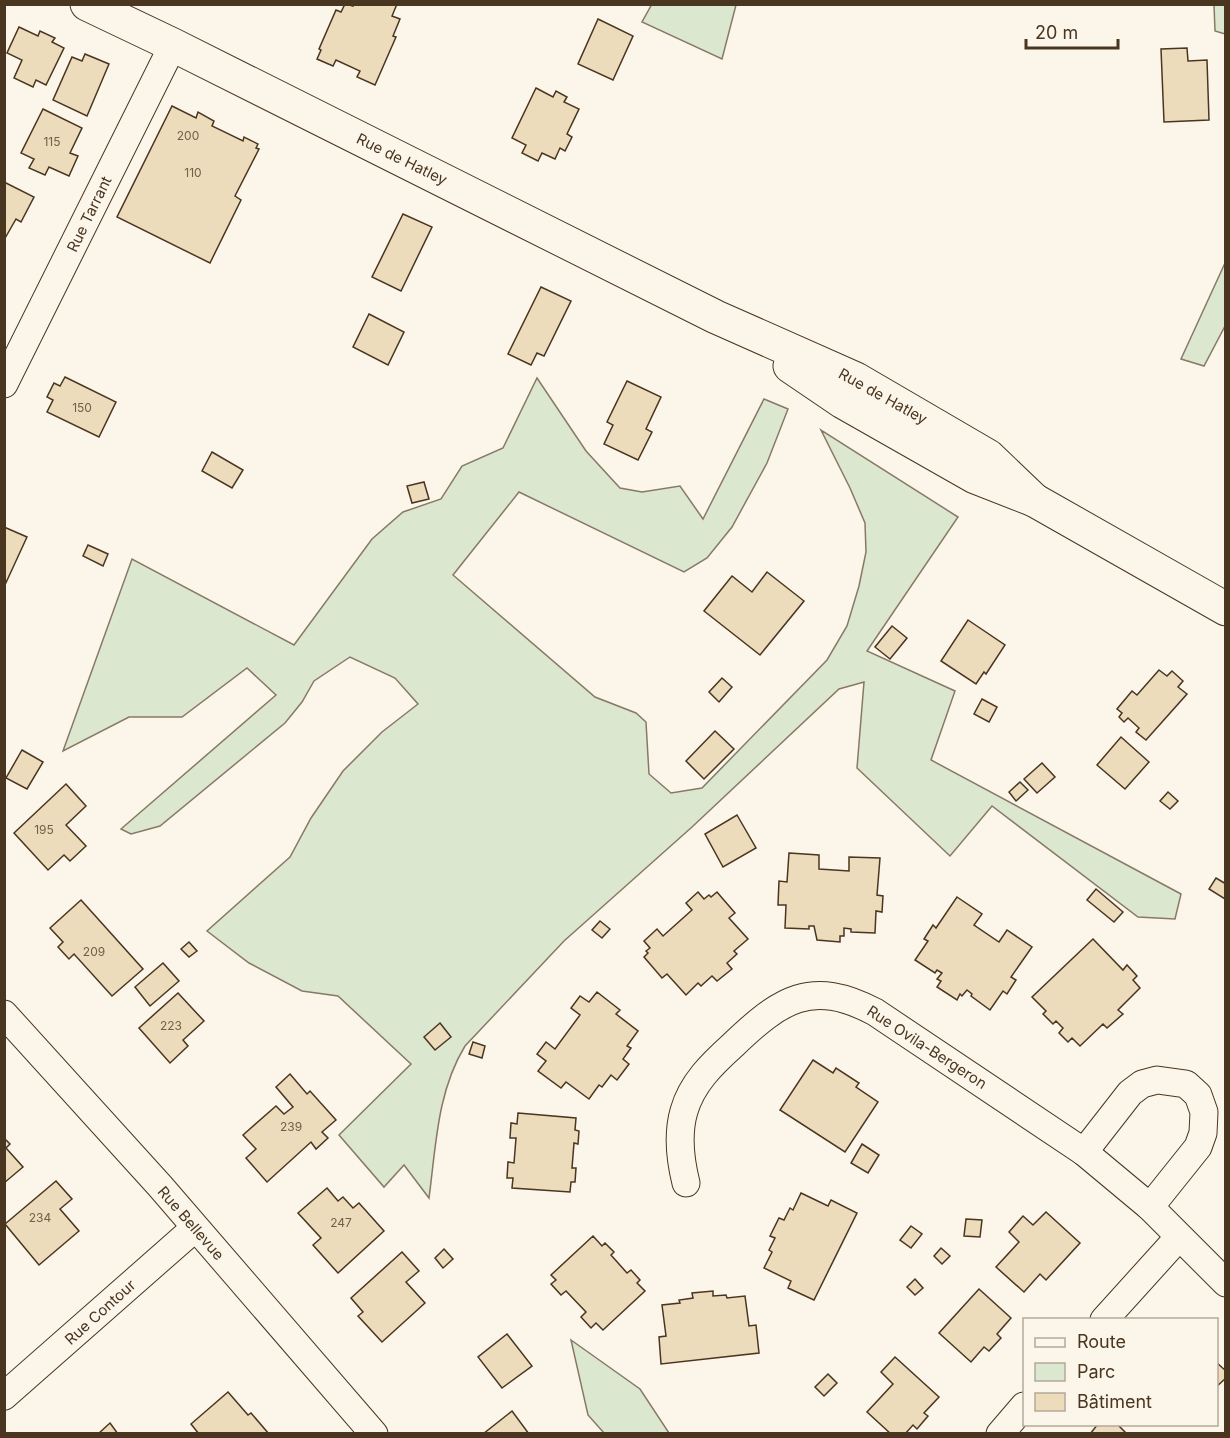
<svg xmlns="http://www.w3.org/2000/svg" width="1230" height="1438" font-family="Inter,sans-serif">
<style>
.green{fill:#dce7d0;stroke:#887966;stroke-width:1.5}
.building{fill:#ecdcbc;stroke:#4a3520;stroke-width:1.5}
.lines{fill:none;stroke-linecap:round;stroke-linejoin:round}
.minor-casing{stroke:#4a3520;stroke-width:29}
.primary-casing{stroke:#4a3520;stroke-width:35}
.minor{stroke:#fbf6e9;stroke-width:27}
.primary{stroke:#fbf6e9;stroke-width:33}
.labels{text-anchor:middle;dominant-baseline:central;stroke-width:4.5;stroke-linejoin:round;paint-order:stroke}
.number-label{font-size:12px;fill:#725f47}
.street-label{font-size:15px;fill:#4a3520;stroke:#fbf6e9}
</style>
<rect width="100%" height="100%" fill="#fbf6e9"/>
<g class="green">
<path d="M 652,4 L 736,5 L 722,59 L 642,22 Z"/>
<path d="M 1214,5 L 1225,5 L 1225,34 L 1215,31 Z"/>
<path d="M 1225,263 L 1225,326 L 1204,366 L 1181,359 Z"/>
<path d="M 537,378 L 586,451 L 620,488 L 642,492 L 680,486 L 703,519 L 764,399 L 788,409 L 767,463 L 732,527 L 707,558 L 684,572 L 519,492 L 453,575 L 595,697 L 636,713 L 646,722 L 649,774 L 671,793 L 702,788 L 827,660 L 847,626 L 859,586 L 866,552 L 865,523 L 850,488 L 821,430 L 958,517 L 867,651 L 955,691 L 931,760 L 1181,894 L 1175,919 L 1138,917 L 992,806 L 950,856 L 857,768 L 864,682 L 839,689 L 692,827 L 564,941 L 465,1046 C 437,1092 436,1146 429,1198 L 404,1165 L 384,1187 L 339,1135 L 411,1064 L 338,996 L 302,991 L 249,963 L 207,931 L 290,857 L 311,818 L 343,771 L 382,732 L 418,704 L 395,678 L 350,657 L 314,681 L 302,702 L 285,723 L 160,826 L 131,834 L 121,829 L 276,695 L 247,668 L 182,717 L 129,717 L 63,751 L 132,559 L 294,645 L 372,539 L 403,512 L 441,499 L 462,466 L 503,448 Z"/>
<path d="M 571,1340 L 640,1389 L 669,1433 L 604,1433 L 588,1415 Z"/>
</g>
<g class="building">
<path d="M 345,4 L 353,6 L 353,4 L 397,4 L 392,16 L 400,19 L 393,36 L 396,37 L 375,85 L 357,77 L 360,71 L 336,60 L 333,66 L 317,59 L 321,50 L 319,49 L 336,10 L 341,12 Z"/>
<path d="M 598,19 L 633,36 L 613,80 L 578,64 Z"/>
<path d="M 19,27 L 38,36 L 40,31 L 55,38 L 52,42 L 64,48 L 46,85 L 36,80 L 33,87 L 14,78 L 22,60 L 7,53 Z"/>
<path d="M 1187,48 L 1188,61 L 1207,60 L 1209,120 L 1164,122 L 1161,49 Z"/>
<path d="M 85,54 L 109,64 L 87,116 L 53,100 L 72,57 L 82,61 Z"/>
<path d="M 536,88 L 553,97 L 556,91 L 567,97 L 564,102 L 579,109 L 567,134 L 572,137 L 565,151 L 560,148 L 555,159 L 542,153 L 538,161 L 522,153 L 526,145 L 512,138 Z"/>
<path d="M 172,106 L 196,118 L 198,112 L 214,121 L 212,126 L 243,141 L 244,137 L 258,144 L 256,148 L 259,149 L 235,196 L 241,200 L 210,263 L 117,217 Z"/>
<path d="M 43,109 L 82,128 L 70,153 L 78,156 L 69,176 L 49,167 L 45,175 L 29,168 L 34,159 L 21,153 Z"/>
<path d="M 4,182 L 34,197 L 21,222 L 16,219 L 4,240 Z"/>
<path d="M 403,214 L 432,227 L 401,291 L 372,277 Z"/>
<path d="M 541,287 L 571,301 L 544,356 L 537,353 L 531,365 L 508,354 Z"/>
<path d="M 369,314 L 404,332 L 388,365 L 353,347 Z"/>
<path d="M 65,377 L 116,402 L 99,437 L 47,412 L 53,400 L 47,397 L 54,383 L 60,386 Z"/>
<path d="M 627,381 L 661,397 L 646,429 L 652,432 L 638,460 L 604,444 L 613,425 L 607,422 Z"/>
<path d="M 212,452 L 243,470 L 232,488 L 202,471 Z"/>
<path d="M 424,482 L 429,499 L 412,503 L 407,486 Z"/>
<path d="M 4,527 L 27,537 L 4,587 Z"/>
<path d="M 88,545 L 108,554 L 103,566 L 83,556 Z"/>
<path d="M 767,572 L 804,601 L 760,655 L 704,611 L 732,576 L 752,592 Z"/>
<path d="M 968,620 L 1005,645 L 986,674 L 984,672 L 976,684 L 941,661 Z"/>
<path d="M 892,626 L 907,638 L 890,659 L 875,647 Z"/>
<path d="M 1159,670 L 1167,676 L 1172,671 L 1183,681 L 1178,687 L 1187,694 L 1146,740 L 1136,732 L 1139,728 L 1128,718 L 1124,722 L 1119,717 L 1122,713 L 1117,709 L 1132,691 L 1137,695 Z"/>
<path d="M 722,678 L 732,687 L 719,702 L 709,692 Z"/>
<path d="M 982,699 L 997,707 L 989,722 L 974,714 Z"/>
<path d="M 715,731 L 734,749 L 704,779 L 686,761 Z"/>
<path d="M 1121,737 L 1149,762 L 1125,789 L 1097,765 Z"/>
<path d="M 22,750 L 43,762 L 27,789 L 6,778 Z"/>
<path d="M 1042,763 L 1055,777 L 1037,793 L 1024,779 Z"/>
<path d="M 1020,782 L 1028,790 L 1016,801 L 1009,792 Z"/>
<path d="M 66,784 L 86,806 L 66,825 L 86,846 L 70,861 L 64,855 L 48,870 L 14,833 Z"/>
<path d="M 1168,792 L 1178,801 L 1170,809 L 1160,801 Z"/>
<path d="M 737,815 L 756,848 L 723,867 L 705,834 Z"/>
<path d="M 789,853 L 819,855 L 819,869 L 849,871 L 849,857 L 880,858 L 877,895 L 883,896 L 882,912 L 876,911 L 875,933 L 851,932 L 851,929 L 844,928 L 844,936 L 840,936 L 840,942 L 817,940 L 814,926 L 809,926 L 809,929 L 785,928 L 786,905 L 778,905 L 779,881 L 787,882 Z"/>
<path d="M 1216,878 L 1226,884 L 1225,899 L 1209,889 Z"/>
<path d="M 1096,889 L 1123,912 L 1114,922 L 1087,900 Z"/>
<path d="M 698,892 L 704,899 L 709,895 L 711,897 L 717,892 L 735,913 L 729,918 L 748,939 L 734,951 L 737,954 L 727,963 L 732,969 L 717,981 L 712,976 L 701,986 L 698,983 L 686,995 L 667,974 L 662,978 L 644,957 L 648,953 L 646,951 L 650,948 L 644,941 L 657,929 L 663,936 L 692,910 L 686,903 Z"/>
<path d="M 957,897 L 982,914 L 974,925 L 999,942 L 1007,930 L 1032,947 L 1011,977 L 1016,980 L 1007,994 L 1003,991 L 990,1010 L 971,996 L 972,994 L 967,990 L 962,996 L 960,994 L 957,1000 L 937,987 L 941,981 L 937,979 L 942,973 L 937,970 L 935,973 L 915,960 L 928,941 L 924,939 L 933,925 L 936,928 Z"/>
<path d="M 81,900 L 143,969 L 112,996 L 74,954 L 69,959 L 58,947 L 63,942 L 50,928 Z"/>
<path d="M 600,921 L 610,929 L 602,938 L 592,930 Z"/>
<path d="M 1093,939 L 1123,970 L 1127,965 L 1137,976 L 1133,980 L 1140,988 L 1118,1010 L 1123,1014 L 1107,1028 L 1103,1024 L 1080,1046 L 1072,1038 L 1068,1042 L 1059,1033 L 1063,1028 L 1056,1021 L 1053,1024 L 1043,1014 L 1046,1011 L 1032,997 Z"/>
<path d="M 189,942 L 197,951 L 189,957 L 181,949 Z"/>
<path d="M 163,963 L 179,981 L 150,1006 L 135,987 Z"/>
<path d="M 597,992 L 620,1010 L 616,1014 L 638,1031 L 627,1046 L 631,1048 L 623,1059 L 629,1064 L 617,1080 L 611,1075 L 602,1087 L 599,1085 L 589,1099 L 566,1082 L 561,1088 L 538,1071 L 546,1061 L 537,1054 L 546,1042 L 555,1049 L 580,1015 L 571,1008 L 580,996 L 589,1002 Z"/>
<path d="M 178,993 L 204,1021 L 183,1040 L 188,1046 L 170,1063 L 139,1028 Z"/>
<path d="M 440,1023 L 451,1037 L 435,1050 L 424,1037 Z"/>
<path d="M 473,1042 L 485,1046 L 482,1058 L 469,1054 Z"/>
<path d="M 813,1060 L 833,1073 L 836,1068 L 859,1083 L 856,1087 L 878,1102 L 845,1152 L 780,1110 Z"/>
<path d="M 290,1074 L 307,1094 L 310,1091 L 336,1120 L 322,1132 L 328,1138 L 316,1149 L 311,1142 L 267,1182 L 246,1158 L 256,1149 L 243,1135 L 276,1106 L 284,1114 L 293,1107 L 276,1087 Z"/>
<path d="M 518,1113 L 576,1118 L 575,1130 L 579,1131 L 578,1144 L 574,1143 L 572,1168 L 576,1168 L 575,1182 L 571,1182 L 570,1192 L 512,1188 L 513,1178 L 507,1178 L 508,1162 L 514,1163 L 516,1138 L 510,1138 L 511,1123 L 517,1124 Z"/>
<path d="M 4,1138 L 10,1144 L 6,1148 L 23,1167 L 4,1183 Z"/>
<path d="M 862,1144 L 879,1155 L 868,1173 L 851,1163 Z"/>
<path d="M 56,1181 L 72,1199 L 60,1209 L 79,1231 L 39,1265 L 5,1224 Z"/>
<path d="M 327,1188 L 338,1201 L 343,1197 L 353,1208 L 359,1203 L 384,1231 L 338,1273 L 313,1245 L 321,1238 L 298,1213 Z"/>
<path d="M 801,1193 L 828,1206 L 831,1200 L 857,1213 L 814,1300 L 788,1288 L 791,1281 L 764,1268 L 772,1252 L 769,1250 L 775,1238 L 770,1236 L 779,1218 L 784,1220 L 790,1208 L 793,1210 Z"/>
<path d="M 1046,1212 L 1080,1243 L 1046,1280 L 1040,1274 L 1024,1292 L 996,1267 L 1019,1242 L 1009,1232 L 1023,1216 L 1033,1225 Z"/>
<path d="M 966,1219 L 982,1220 L 980,1237 L 964,1236 Z"/>
<path d="M 911,1226 L 922,1234 L 911,1248 L 900,1240 Z"/>
<path d="M 593,1236 L 602,1246 L 605,1243 L 614,1252 L 611,1255 L 627,1273 L 631,1270 L 640,1280 L 637,1283 L 645,1291 L 603,1330 L 596,1323 L 591,1328 L 581,1317 L 586,1312 L 566,1291 L 561,1295 L 551,1284 L 556,1280 L 551,1275 Z"/>
<path d="M 941,1248 L 950,1256 L 942,1264 L 934,1256 Z"/>
<path d="M 444,1249 L 453,1259 L 443,1268 L 435,1258 Z"/>
<path d="M 402,1252 L 419,1271 L 406,1282 L 425,1303 L 382,1342 L 358,1316 L 363,1312 L 351,1298 Z"/>
<path d="M 915,1279 L 923,1288 L 915,1295 L 907,1287 Z"/>
<path d="M 979,1289 L 1011,1318 L 997,1334 L 1001,1338 L 989,1351 L 984,1347 L 971,1362 L 939,1333 Z"/>
<path d="M 713,1291 L 713,1296 L 726,1295 L 727,1298 L 745,1296 L 749,1326 L 756,1325 L 759,1353 L 661,1364 L 659,1337 L 666,1336 L 662,1305 L 680,1303 L 679,1300 L 693,1298 L 692,1293 Z"/>
<path d="M 507,1334 L 532,1366 L 502,1388 L 478,1357 Z"/>
<path d="M 895,1357 L 939,1397 L 924,1413 L 928,1416 L 917,1429 L 913,1425 L 905,1434 L 891,1434 L 867,1412 L 893,1384 L 881,1372 Z"/>
<path d="M 1216,1362 L 1226,1371 L 1226,1378 L 1216,1387 Z"/>
<path d="M 828,1374 L 837,1383 L 824,1396 L 815,1387 Z"/>
<path d="M 228,1392 L 248,1415 L 251,1413 L 269,1434 L 199,1434 L 191,1424 Z"/>
<path d="M 512,1411 L 529,1434 L 483,1434 Z"/>
<path d="M 110,1423 L 118,1434 L 98,1434 Z"/>
<path d="M 1098,1424 L 1117,1424 L 1127,1434 L 1090,1434 Z"/>
</g>
<g class="lines">
<defs>
<g id="minor">
<path d="M 4,384 L 173,45"/>
<path d="M 4,1014 L 160,1186 L 374,1434"/>
<path d="M 1084,1152 L 1130,1093 L 1142,1084 L 1157,1080 L 1186,1084 L 1198,1095 L 1204,1112 L 1203,1133 L 1198,1147 L 1150,1207"/>
<path d="M 686,1183 C 680,1159 677,1135 684,1111 C 692,1083 712,1064 733,1045 C 780,1000 811,978 875,1012 L 1084,1152 L 1150,1207 L 1226,1283"/>
<path d="M 1104,1320 L 1179,1237"/>
<path d="M 4,1396 L 195,1228"/>
<path d="M 1000,1434 L 1024,1406"/>
</g>
<g id="primary">
<path d="M 87,4 L 173,45 L 716,317 L 856,379 L 988,456 L 1034,500"/>
<path d="M 790,366 L 843,402 L 975,477 L 1034,500 L 1226,609"/>
</g>
</defs>
<use href="#minor" class="minor-casing"/>
<use href="#primary" class="primary-casing"/>
<use href="#minor" class="minor"/>
<use href="#primary" class="primary"/>
</g>
<g class="labels">
<g class="number-label">
<text x="188" y="135">200</text>
<text x="52" y="141">115</text>
<text x="193" y="172">110</text>
<text x="82" y="407">150</text>
<text x="44" y="829">195</text>
<text x="94" y="951">209</text>
<text x="171" y="1025">223</text>
<text x="291" y="1126">239</text>
<text x="40" y="1217">234</text>
<text x="341" y="1222">247</text>
</g>
<g class="street-label">
<text transform="translate(402 159) rotate(26)">Rue de Hatley</text>
<text transform="translate(89 214) rotate(-64)">Rue Tarrant</text>
<text transform="translate(883 396) rotate(29)">Rue de Hatley</text>
<text transform="translate(927 1047) rotate(33)">Rue Ovila-Bergeron</text>
<text transform="translate(191 1223) rotate(49)">Rue Bellevue</text>
<text transform="translate(100 1312) rotate(-42)">Rue Contour</text>
</g>
</g>
<rect width="1230" height="1438" fill="none" stroke="#4a3520" stroke-width="12"/>
<rect x="1023" y="1318" width="195" height="108" fill="#fbf6e9" stroke="#b4a999" stroke-width="1.5"/>
<rect x="1035" y="1338" width="30" height="9" fill="#fbf6e9" stroke="#b4a999" stroke-width="1.5"/>
<text x="1077" y="1348" font-size="18" fill="#4a3520">Route</text>
<rect x="1035" y="1363" width="30" height="18" fill="#dce7d0" stroke="#b4a999" stroke-width="1.5"/>
<text x="1077" y="1378" font-size="18" fill="#4a3520">Parc</text>
<rect x="1035" y="1393" width="30" height="18" fill="#ecdcbc" stroke="#b4a999" stroke-width="1.5"/>
<text x="1077" y="1408" font-size="18" fill="#4a3520">Bâtiment</text>
<path d="M1026 39v9h92v-9" fill="none" stroke="#4a3520" stroke-width="3"/>
<text x="1035" y="39" font-size="18" fill="#4a3520" stroke="#fbf6e9" stroke-width="4.5" paint-order="stroke">20 m</text>
</svg>
